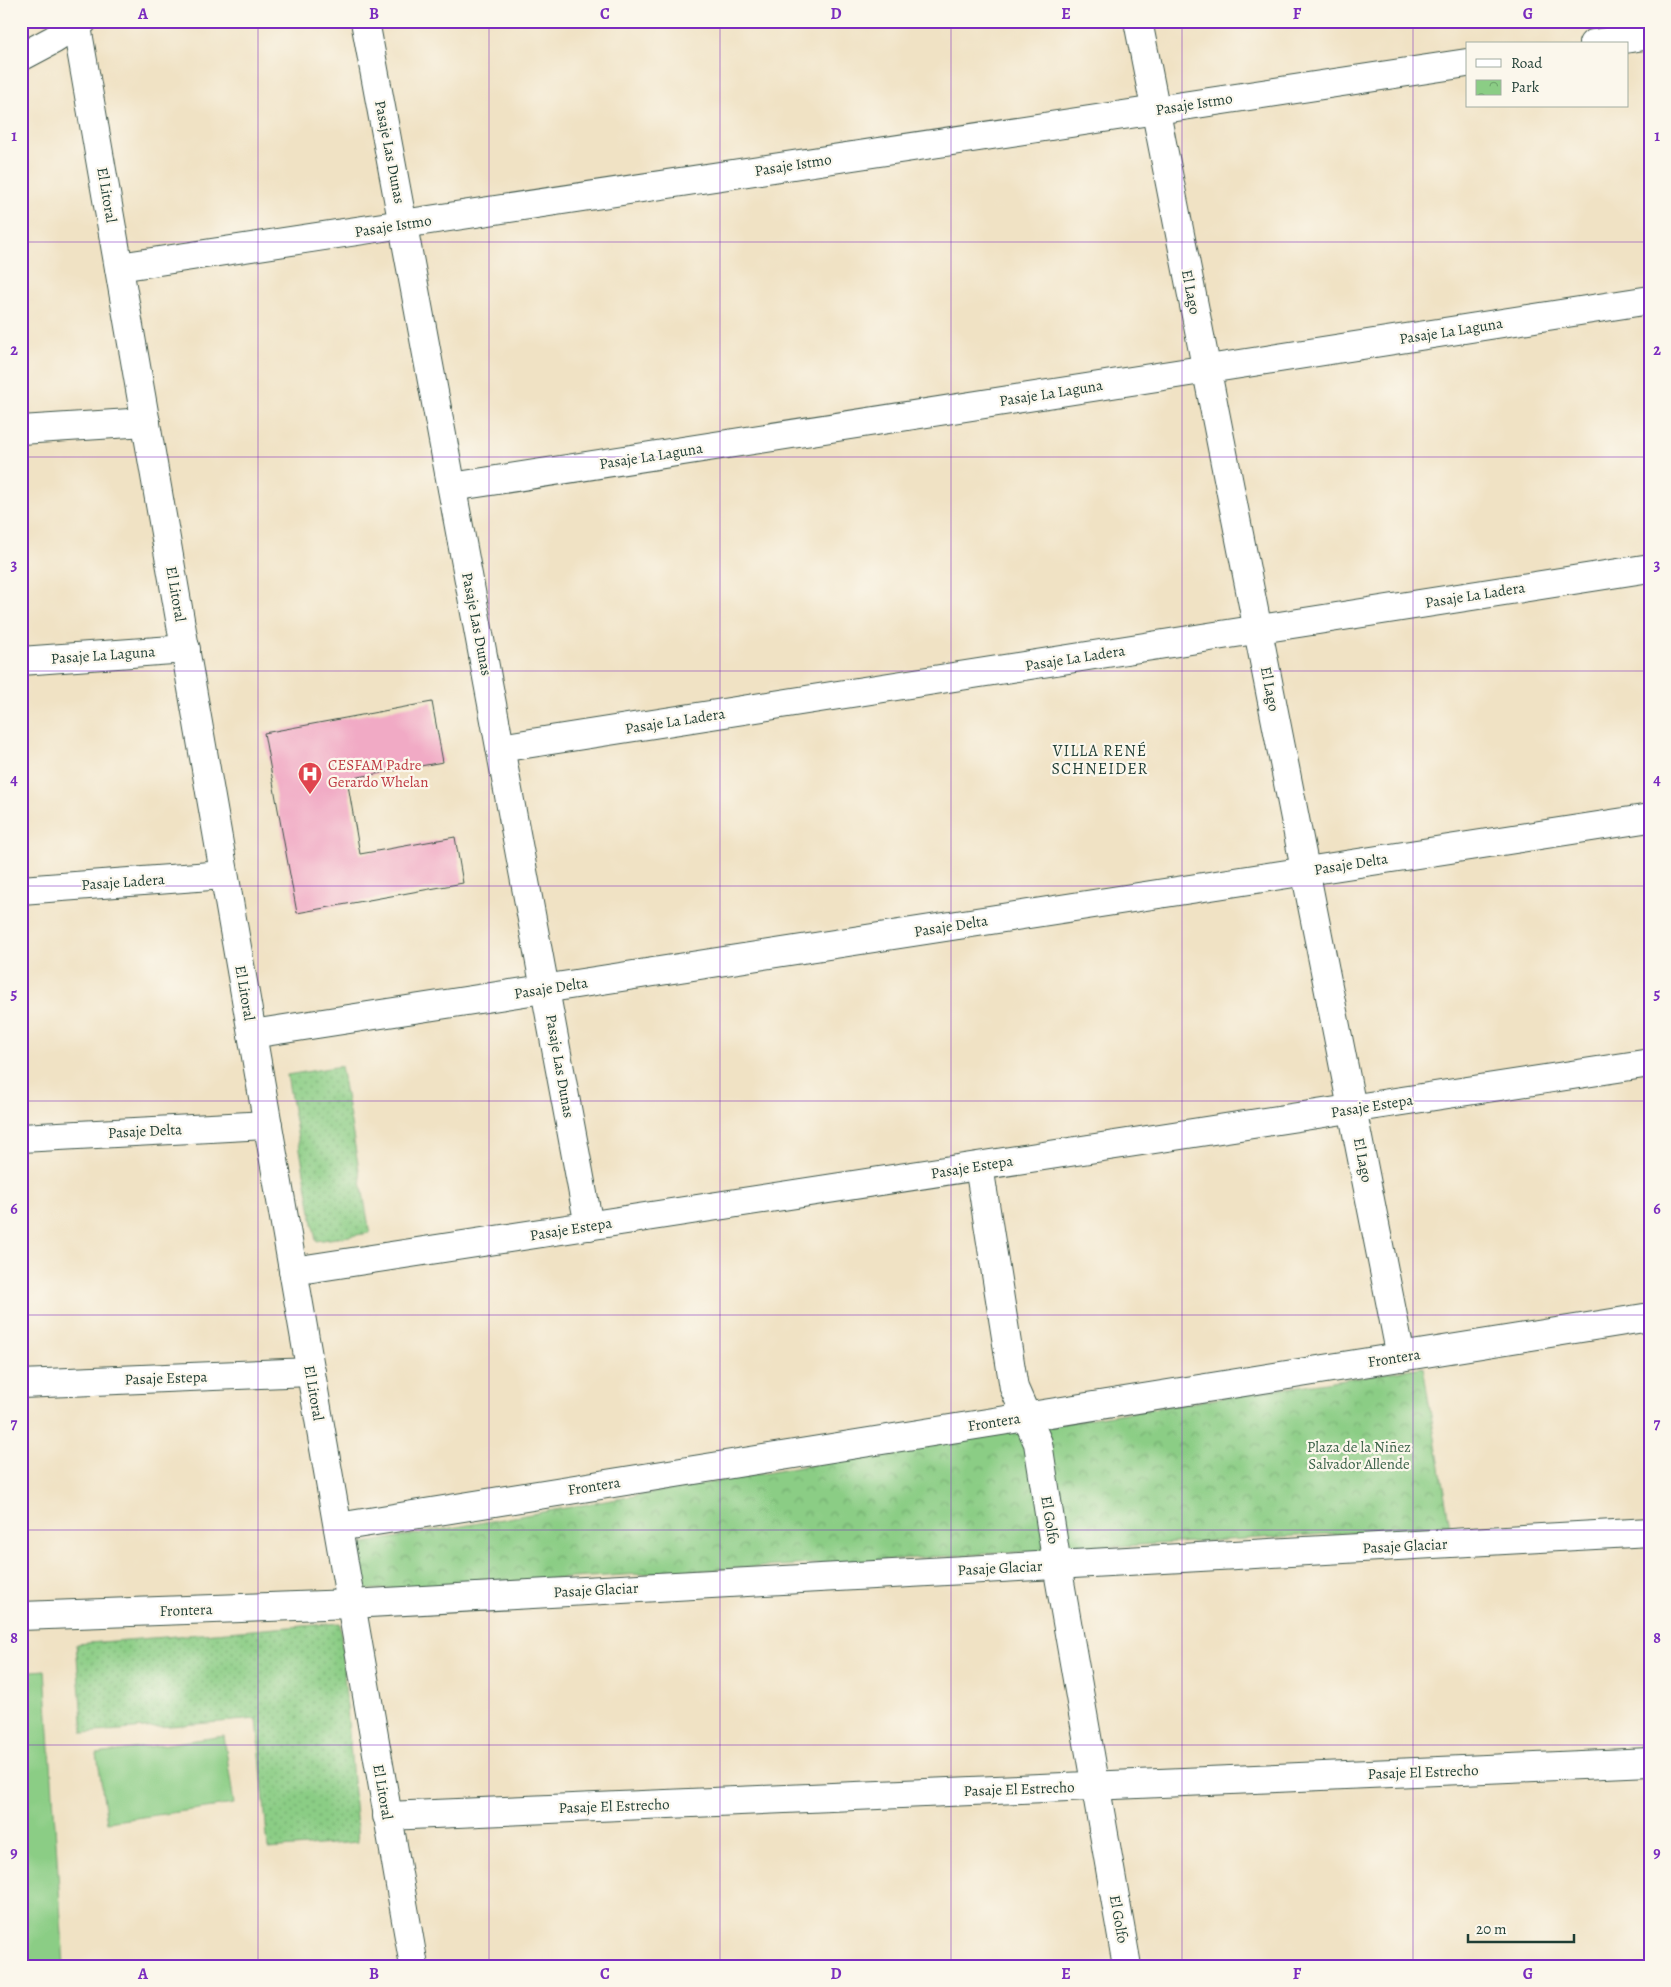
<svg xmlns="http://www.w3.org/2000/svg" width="1671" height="1987" font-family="Alegreya,serif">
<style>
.grass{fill:url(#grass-dots);stroke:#55855c}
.park{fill:url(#park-crowns);stroke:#55855c}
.pitch{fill:#8bcd85;stroke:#55855c}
.building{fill:#f1aac5}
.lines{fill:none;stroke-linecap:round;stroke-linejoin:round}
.minor-casing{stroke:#3e564a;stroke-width:30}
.minor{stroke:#fff;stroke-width:28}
.grid{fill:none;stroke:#7b2cbf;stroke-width:1;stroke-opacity:0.55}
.labels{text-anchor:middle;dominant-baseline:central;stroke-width:4.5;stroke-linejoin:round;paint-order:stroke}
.street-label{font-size:15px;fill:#1f3d34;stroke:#fbf7ec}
.health-label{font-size:15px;fill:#be3a42;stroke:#fbf7ec;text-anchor:start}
.park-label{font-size:15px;fill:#3a6148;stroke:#fbf7ec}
.neighbourhood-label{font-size:16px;letter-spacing:1px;fill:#1f3d34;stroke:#fbf7ec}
.neatline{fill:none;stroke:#7b2cbf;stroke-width:2}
.grid-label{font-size:16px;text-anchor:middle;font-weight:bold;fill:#7b2cbf}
</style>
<defs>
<pattern id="grass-dots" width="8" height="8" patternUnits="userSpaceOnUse" patternTransform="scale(1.25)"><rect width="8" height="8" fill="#8bcd85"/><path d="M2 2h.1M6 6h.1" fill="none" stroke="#71a86e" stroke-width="1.8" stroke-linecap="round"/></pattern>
<pattern id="park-crowns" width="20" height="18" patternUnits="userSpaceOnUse" patternTransform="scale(1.25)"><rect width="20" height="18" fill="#8bcd85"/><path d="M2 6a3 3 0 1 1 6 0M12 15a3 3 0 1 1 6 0" fill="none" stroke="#71a86e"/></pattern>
</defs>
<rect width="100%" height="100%" fill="#fbf7ec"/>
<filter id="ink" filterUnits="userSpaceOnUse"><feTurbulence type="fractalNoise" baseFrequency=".02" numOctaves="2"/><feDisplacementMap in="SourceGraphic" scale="10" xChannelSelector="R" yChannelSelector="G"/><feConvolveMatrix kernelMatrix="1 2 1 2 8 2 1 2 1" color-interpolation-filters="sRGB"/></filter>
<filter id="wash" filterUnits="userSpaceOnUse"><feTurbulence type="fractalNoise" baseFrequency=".0096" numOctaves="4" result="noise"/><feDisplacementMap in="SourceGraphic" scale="20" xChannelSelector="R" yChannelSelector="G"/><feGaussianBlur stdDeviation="1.12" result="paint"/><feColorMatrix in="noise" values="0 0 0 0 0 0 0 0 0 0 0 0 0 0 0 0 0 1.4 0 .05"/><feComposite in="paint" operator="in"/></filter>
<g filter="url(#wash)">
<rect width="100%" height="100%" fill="#f0e2c4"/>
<g class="grass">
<path d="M 341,1066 L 370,1233 L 316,1241 L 287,1075 Z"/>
<path d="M 340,1623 L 358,1842 L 268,1849 L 257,1719 L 83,1733 L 76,1644 Z"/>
</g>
<path class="park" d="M 1423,1367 L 1450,1527 L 366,1590 L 359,1544 L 1001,1432 Z"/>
<g class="pitch">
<path d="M 45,1670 L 64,1966 L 21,1966 L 21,1672 Z"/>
<path d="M 224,1736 L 234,1804 L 107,1822 L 97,1754 Z"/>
</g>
<g id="blocks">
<path class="building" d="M 432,702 L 443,762 L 347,779 L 360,854 L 455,837 L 463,883 L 297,913 L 264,733 Z"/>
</g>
</g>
<g filter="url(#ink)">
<use href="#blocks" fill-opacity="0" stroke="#3e564a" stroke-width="1"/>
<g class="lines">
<defs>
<g id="minor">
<path d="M 76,21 L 414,1966"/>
<path d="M 365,21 L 589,1226"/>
<path d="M 1138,21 L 1401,1357"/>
<path d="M 1593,44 L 1650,35"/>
<path d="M 21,57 L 53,40 L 83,21"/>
<path d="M 119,267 L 1467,63"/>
<path d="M 21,430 L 146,422"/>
<path d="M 452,487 L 1650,300"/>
<path d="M 21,661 L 186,649"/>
<path d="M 500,748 L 1650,568"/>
<path d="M 21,890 L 224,875"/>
<path d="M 252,1034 L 1650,818"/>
<path d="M 21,1138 L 268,1125"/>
<path d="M 979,1166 L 1014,1388 L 1038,1443 L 1057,1565 L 1127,1966"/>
<path d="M 293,1271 L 1650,1063"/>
<path d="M 21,1384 L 311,1372"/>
<path d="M 338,1527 L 1650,1317"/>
<path d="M 21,1616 L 351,1604 L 1650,1532"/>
<path d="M 387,1816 L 1650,1762"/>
</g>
</defs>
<use href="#minor" class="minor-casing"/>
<use href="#minor" class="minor"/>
</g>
</g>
<path class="grid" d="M 258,21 L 258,1966M 489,21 L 489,1966M 720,21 L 720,1966M 951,21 L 951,1966M 1182,21 L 1182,1966M 1413,21 L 1413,1966M 21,242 L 1650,242M 21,457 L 1650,457M 21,671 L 1650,671M 21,886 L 1650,886M 21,1101 L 1650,1101M 21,1315 L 1650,1315M 21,1530 L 1650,1530M 21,1745 L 1650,1745"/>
<defs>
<symbol id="hospital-pin" viewBox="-11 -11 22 30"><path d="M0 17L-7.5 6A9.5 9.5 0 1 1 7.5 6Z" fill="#e0444e" stroke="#fbf7ec"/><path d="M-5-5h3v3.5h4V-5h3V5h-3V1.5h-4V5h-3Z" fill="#fff"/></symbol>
</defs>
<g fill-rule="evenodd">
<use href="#hospital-pin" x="296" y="760" width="28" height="38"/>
</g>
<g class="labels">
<g class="street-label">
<text transform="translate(1194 104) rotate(-9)">Pasaje Istmo</text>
<text transform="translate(390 152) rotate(79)">Pasaje Las Dunas</text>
<text transform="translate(793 165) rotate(-9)">Pasaje Istmo</text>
<text transform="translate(107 195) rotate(80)">El Litoral</text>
<text transform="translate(393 226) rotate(-9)">Pasaje Istmo</text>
<text transform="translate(1191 292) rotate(79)">El Lago</text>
<text transform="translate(1451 331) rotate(-9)">Pasaje La Laguna</text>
<text transform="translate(1051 393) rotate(-9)">Pasaje La Laguna</text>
<text transform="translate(651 456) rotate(-9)">Pasaje La Laguna</text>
<text transform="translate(176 594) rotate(80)">El Litoral</text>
<text transform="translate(1475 595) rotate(-9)">Pasaje La Ladera</text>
<text transform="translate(477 624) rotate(79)">Pasaje Las Dunas</text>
<text transform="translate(103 655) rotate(-4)">Pasaje La Laguna</text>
<text transform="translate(1075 658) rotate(-9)">Pasaje La Ladera</text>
<text transform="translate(1270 689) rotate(79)">El Lago</text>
<text transform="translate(675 721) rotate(-9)">Pasaje La Ladera</text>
<text transform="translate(1351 864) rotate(-9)">Pasaje Delta</text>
<text transform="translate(123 882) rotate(-4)">Pasaje Ladera</text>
<text transform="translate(951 926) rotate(-9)">Pasaje Delta</text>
<text transform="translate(551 988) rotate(-9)">Pasaje Delta</text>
<text transform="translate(245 993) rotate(80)">El Litoral</text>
<text transform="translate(560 1066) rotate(80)">Pasaje Las Dunas</text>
<text transform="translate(1372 1106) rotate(-9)">Pasaje Estepa</text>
<text transform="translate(145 1131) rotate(-3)">Pasaje Delta</text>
<text transform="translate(1363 1160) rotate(79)">El Lago</text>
<text transform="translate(972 1167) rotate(-9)">Pasaje Estepa</text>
<text transform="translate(571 1229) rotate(-9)">Pasaje Estepa</text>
<text transform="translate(1394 1358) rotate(-9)">Frontera</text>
<text transform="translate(166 1378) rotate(-2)">Pasaje Estepa</text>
<text transform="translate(314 1393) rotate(80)">El Litoral</text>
<text transform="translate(994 1422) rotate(-9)">Frontera</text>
<text transform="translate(594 1486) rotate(-9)">Frontera</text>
<text transform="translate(1050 1520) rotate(81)">El Golfo</text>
<text transform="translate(1405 1546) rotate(-3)">Pasaje Glaciar</text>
<text transform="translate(1000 1568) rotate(-3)">Pasaje Glaciar</text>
<text transform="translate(596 1590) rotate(-3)">Pasaje Glaciar</text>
<text transform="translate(186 1610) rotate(-2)">Frontera</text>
<text transform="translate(1423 1772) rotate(-2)">Pasaje El Estrecho</text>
<text transform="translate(1019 1789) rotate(-2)">Pasaje El Estrecho</text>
<text transform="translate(383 1792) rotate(80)">El Litoral</text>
<text transform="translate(614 1806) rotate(-2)">Pasaje El Estrecho</text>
<text transform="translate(1119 1919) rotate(80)">El Golfo</text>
</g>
<g class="health-label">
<text x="328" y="765">CESFAM Padre<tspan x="328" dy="17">Gerardo Whelan</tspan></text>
</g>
<g class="park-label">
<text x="1359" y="1447">Plaza de la Niñez<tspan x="1359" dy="17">Salvador Allende</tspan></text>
</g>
<g class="neighbourhood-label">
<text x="1100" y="751">VILLA RENÉ<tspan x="1100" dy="18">SCHNEIDER</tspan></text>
</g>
</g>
<rect width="1671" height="1987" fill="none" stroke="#fbf7ec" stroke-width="55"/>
<rect x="1466" y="42" width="162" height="65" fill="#fbf7ec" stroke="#a3ada2"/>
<rect x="1476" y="59" width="25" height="8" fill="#ffffff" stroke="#a3ada2"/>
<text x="1511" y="68" font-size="15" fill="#1f3d34">Road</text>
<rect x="1476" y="80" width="25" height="15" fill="url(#park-crowns)" stroke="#a3ada2"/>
<text x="1511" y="92" font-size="15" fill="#1f3d34">Park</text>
<path d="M1468 1934v8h106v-8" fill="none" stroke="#1f3d34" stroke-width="2.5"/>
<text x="1476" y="1934" font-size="15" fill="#1f3d34" stroke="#fbf7ec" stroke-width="4" paint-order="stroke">20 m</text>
<rect x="28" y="28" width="1616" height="1932" class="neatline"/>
<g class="grid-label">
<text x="143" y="19">A</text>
<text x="374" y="19">B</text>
<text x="605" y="19">C</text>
<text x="836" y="19">D</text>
<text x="1066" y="19">E</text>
<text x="1297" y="19">F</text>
<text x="1528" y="19">G</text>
<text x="14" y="141">1</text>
<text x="1657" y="141">1</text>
<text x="14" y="355">2</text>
<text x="1657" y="355">2</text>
<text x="14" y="570">3</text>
<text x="1657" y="570">3</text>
<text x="14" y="785">4</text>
<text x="1657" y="785">4</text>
<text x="14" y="999">5</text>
<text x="1657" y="999">5</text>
<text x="14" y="1214">6</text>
<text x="1657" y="1214">6</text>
<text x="14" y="1429">7</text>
<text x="1657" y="1429">7</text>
<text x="14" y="1643">8</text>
<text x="1657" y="1643">8</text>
<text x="14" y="1858">9</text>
<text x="1657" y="1858">9</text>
<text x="143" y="1979">A</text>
<text x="374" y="1979">B</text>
<text x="605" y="1979">C</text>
<text x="836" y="1979">D</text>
<text x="1066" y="1979">E</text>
<text x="1297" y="1979">F</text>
<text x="1528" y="1979">G</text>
</g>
</svg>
